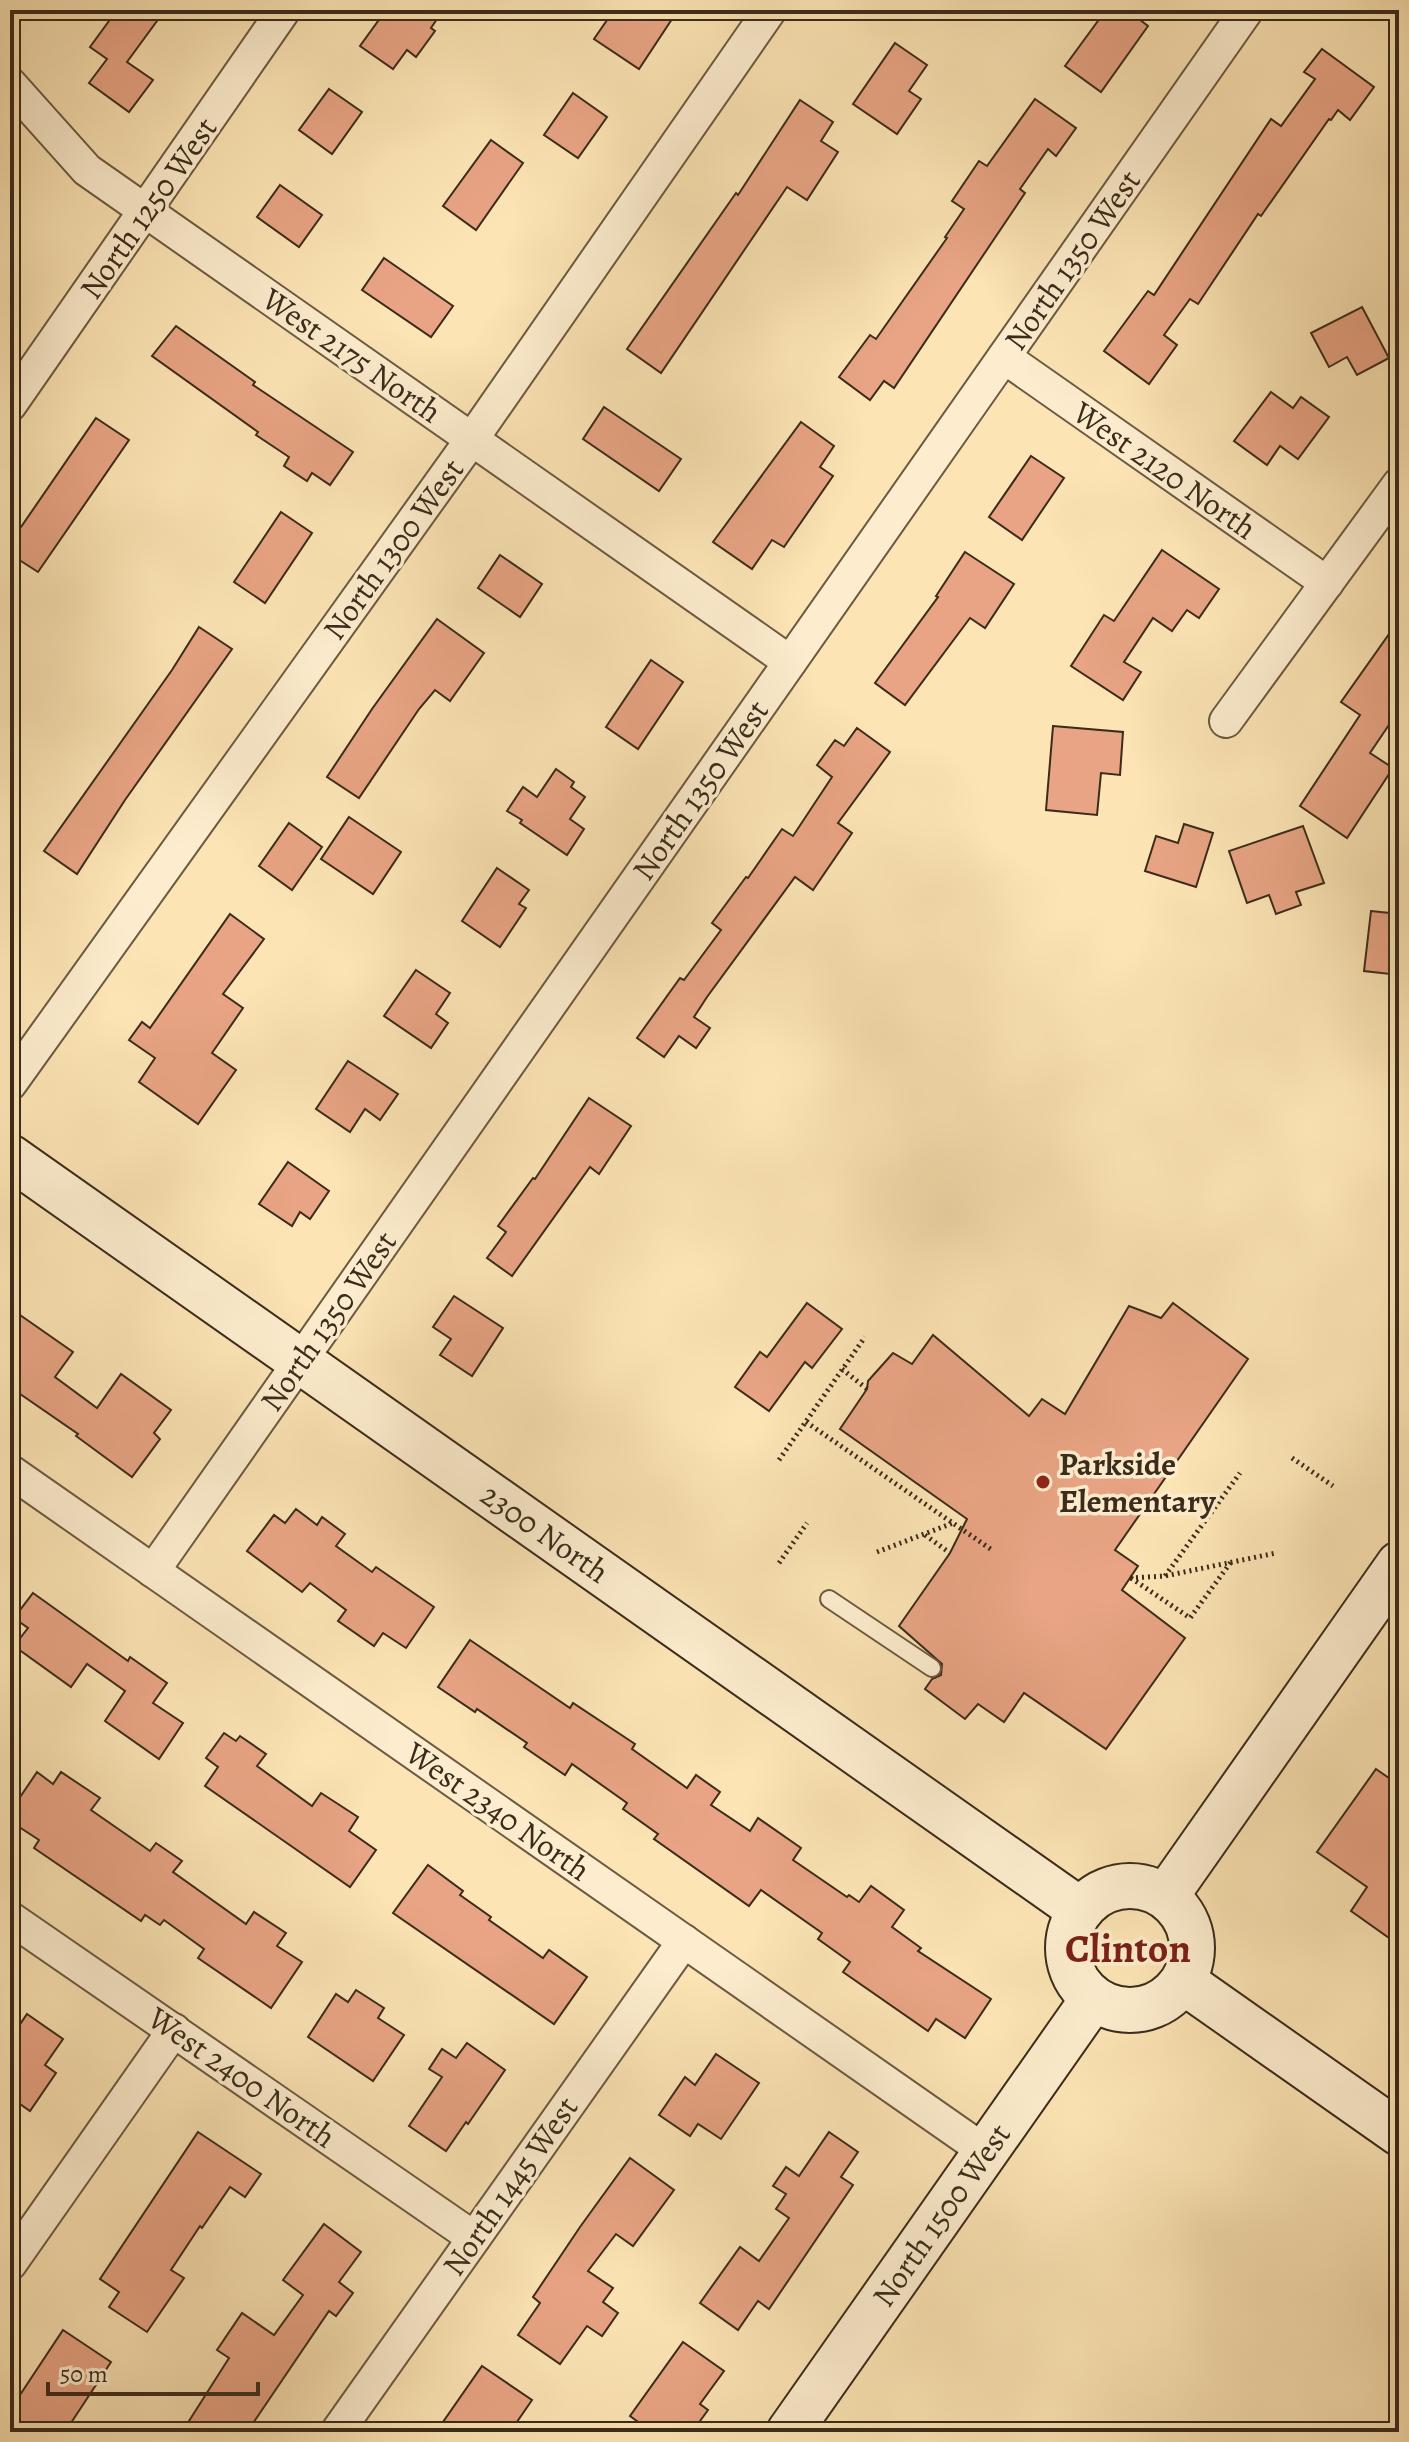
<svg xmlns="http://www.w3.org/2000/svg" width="1409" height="2442" font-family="Alegreya,serif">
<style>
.building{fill:#e8a484;stroke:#3b2b1b;stroke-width:2}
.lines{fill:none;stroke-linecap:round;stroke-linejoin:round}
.lane-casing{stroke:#6b5941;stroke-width:20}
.street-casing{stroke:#6b5941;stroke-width:36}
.secondary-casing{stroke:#3b2b1b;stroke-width:48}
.path{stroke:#3b2b1b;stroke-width:5;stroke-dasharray:2 4;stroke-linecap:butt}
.lane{stroke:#fdedce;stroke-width:16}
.street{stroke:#fdedce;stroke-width:32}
.secondary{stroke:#fdedce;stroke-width:44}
.poi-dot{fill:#8f2418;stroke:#fdedce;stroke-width:3}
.labels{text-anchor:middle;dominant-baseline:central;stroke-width:7;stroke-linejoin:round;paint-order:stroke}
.street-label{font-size:32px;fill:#3b2b1b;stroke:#fdedce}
.poi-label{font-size:32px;font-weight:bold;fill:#3b2b1b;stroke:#fdedce;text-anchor:start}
.district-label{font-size:40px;font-weight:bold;fill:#7a1f14;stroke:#fdedce}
</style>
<rect width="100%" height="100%" fill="#fce4b4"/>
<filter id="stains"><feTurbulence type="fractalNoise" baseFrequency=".0025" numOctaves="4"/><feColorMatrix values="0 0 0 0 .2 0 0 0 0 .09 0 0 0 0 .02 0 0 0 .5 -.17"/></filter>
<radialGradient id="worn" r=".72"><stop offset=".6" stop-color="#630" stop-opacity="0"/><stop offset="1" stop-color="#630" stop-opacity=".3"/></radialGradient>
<g class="building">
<path d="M 117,10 L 165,10 L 127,62 L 153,80 L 129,112 L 89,83 L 107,59 L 90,47 Z"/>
<path d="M 386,10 L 443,10 L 431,28 L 435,31 L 416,57 L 407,50 L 393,69 L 360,46 Z"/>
<path d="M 614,10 L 678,10 L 639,69 L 594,39 Z"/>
<path d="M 1106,10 L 1127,10 L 1148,26 L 1101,92 L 1065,66 Z"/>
<path d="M 895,43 L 927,65 L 909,91 L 921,99 L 897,134 L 853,104 Z"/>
<path d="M 1322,49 L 1374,87 L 1350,120 L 1338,110 L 1331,120 L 1329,119 L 1261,216 L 1258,214 L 1198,304 L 1190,299 L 1164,335 L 1177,345 L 1149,384 L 1104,351 L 1148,291 L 1154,295 L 1271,119 L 1281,126 L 1315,79 L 1304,72 Z"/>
<path d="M 329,89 L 362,112 L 332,154 L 299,130 Z"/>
<path d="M 573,93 L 607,117 L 578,158 L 544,135 Z"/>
<path d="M 1035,99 L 1076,128 L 1056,156 L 1048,149 L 1020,189 L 1025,193 L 894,388 L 884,381 L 870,400 L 839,377 L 870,335 L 876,339 L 947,238 L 945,237 L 964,209 L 952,201 L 979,161 L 987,166 Z"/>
<path d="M 800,100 L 833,122 L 821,141 L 838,152 L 807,200 L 787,187 L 661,373 L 627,349 L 736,193 L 738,195 Z"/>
<path d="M 491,140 L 523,163 L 476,230 L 443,206 Z"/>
<path d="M 280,185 L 322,215 L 299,247 L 257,217 Z"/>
<path d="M 384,258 L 453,306 L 431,337 L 362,290 Z"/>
<path d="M 1362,307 L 1389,358 L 1357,375 L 1347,357 L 1329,367 L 1311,333 Z"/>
<path d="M 176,326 L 255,382 L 253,385 L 353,452 L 330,485 L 312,473 L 307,481 L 284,466 L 289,457 L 256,435 L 258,432 L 152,356 Z"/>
<path d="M 1271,392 L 1293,408 L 1301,397 L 1329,417 L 1298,459 L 1280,446 L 1267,465 L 1234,441 Z"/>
<path d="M 604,407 L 681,459 L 659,491 L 583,439 Z"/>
<path d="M 96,418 L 129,440 L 38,572 L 10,554 L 10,543 Z"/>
<path d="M 801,422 L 834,446 L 820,467 L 833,476 L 784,547 L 772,540 L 752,569 L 713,542 Z"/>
<path d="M 1031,456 L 1064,478 L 1022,540 L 989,517 Z"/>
<path d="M 281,512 L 312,533 L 265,603 L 234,582 Z"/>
<path d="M 1162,550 L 1219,589 L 1199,618 L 1187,610 L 1172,631 L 1153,618 L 1124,662 L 1141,672 L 1123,700 L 1071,666 L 1104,615 L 1114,621 Z"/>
<path d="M 965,552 L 1014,584 L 985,628 L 970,618 L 905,705 L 875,683 L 938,597 L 936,596 Z"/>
<path d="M 500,555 L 542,584 L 520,617 L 478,588 Z"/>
<path d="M 437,619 L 484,653 L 450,701 L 435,690 L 419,709 L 359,798 L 327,777 L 372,709 Z"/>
<path d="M 1399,620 L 1399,710 L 1370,753 L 1393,768 L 1347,838 L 1300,806 L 1360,715 L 1341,702 Z"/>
<path d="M 199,627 L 232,649 L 125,800 L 77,874 L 44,851 L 172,670 Z"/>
<path d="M 651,660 L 683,682 L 638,749 L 606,727 Z"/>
<path d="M 1053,726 L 1123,732 L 1120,775 L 1101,773 L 1097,815 L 1046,810 Z"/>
<path d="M 857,728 L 890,752 L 838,823 L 852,833 L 813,890 L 795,877 L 707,997 L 694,1017 L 710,1028 L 696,1048 L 679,1036 L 664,1057 L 637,1038 L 680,978 L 684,980 L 721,930 L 712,923 L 746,877 L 748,878 L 782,829 L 793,836 L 832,777 L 817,765 L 835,740 L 844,746 Z"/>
<path d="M 556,769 L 574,782 L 571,787 L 585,797 L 570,819 L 584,829 L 567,855 L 520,823 L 522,820 L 507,811 L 523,787 L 537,797 Z"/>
<path d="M 349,817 L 401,852 L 373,894 L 321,859 Z"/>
<path d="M 289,823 L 322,847 L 292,890 L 259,866 Z"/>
<path d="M 1184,824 L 1213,833 L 1196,887 L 1145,871 L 1156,836 L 1178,843 Z"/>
<path d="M 1303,826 L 1324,883 L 1296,892 L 1301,905 L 1276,914 L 1269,895 L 1247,903 L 1229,851 Z"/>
<path d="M 497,868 L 529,890 L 519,904 L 526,908 L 500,947 L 462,921 Z"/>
<path d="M 1371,911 L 1399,914 L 1399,975 L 1364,971 Z"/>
<path d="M 230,914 L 264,939 L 223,994 L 243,1008 L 212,1053 L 236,1070 L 198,1124 L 139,1082 L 155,1058 L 129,1040 L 142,1022 L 150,1028 Z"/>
<path d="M 416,970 L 450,993 L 436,1014 L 448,1023 L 431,1048 L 384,1016 Z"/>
<path d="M 348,1061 L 398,1094 L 380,1120 L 365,1109 L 350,1132 L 316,1109 Z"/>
<path d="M 589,1098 L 631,1126 L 599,1174 L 590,1167 L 512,1276 L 487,1258 L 506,1232 L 498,1226 L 533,1178 L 535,1179 Z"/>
<path d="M 288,1162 L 329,1191 L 310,1219 L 300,1212 L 292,1226 L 259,1204 Z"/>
<path d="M 454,1296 L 503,1328 L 472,1376 L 440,1355 L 451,1339 L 433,1327 Z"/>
<path d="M 807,1303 L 842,1329 L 812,1368 L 805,1362 L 769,1411 L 735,1387 L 760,1352 L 767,1357 Z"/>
<path d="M 1173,1303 L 1248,1359 L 1115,1550 L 1138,1566 L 1122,1590 L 1185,1638 L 1106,1749 L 1024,1693 L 1004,1722 L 978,1704 L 965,1719 L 925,1689 L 932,1679 L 941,1675 L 942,1664 L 899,1626 L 950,1553 L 967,1519 L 840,1429 L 867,1389 L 868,1381 L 893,1353 L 912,1364 L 933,1335 L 1029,1416 L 1042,1399 L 1065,1414 L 1129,1306 L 1161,1318 Z"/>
<path d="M 10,1308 L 73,1352 L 55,1377 L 97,1408 L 121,1374 L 171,1410 L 154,1433 L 160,1439 L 132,1477 L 76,1436 L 78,1434 L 10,1387 Z"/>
<path d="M 296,1509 L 317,1525 L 322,1517 L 345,1534 L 336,1546 L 372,1572 L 376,1567 L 434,1607 L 406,1648 L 383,1633 L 374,1646 L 338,1621 L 346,1610 L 310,1583 L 302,1592 L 247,1551 L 274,1515 L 285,1523 Z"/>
<path d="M 33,1593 L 128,1661 L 130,1657 L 167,1683 L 153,1703 L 183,1723 L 159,1759 L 105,1721 L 125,1691 L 87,1664 L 71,1687 L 14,1646 L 28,1628 L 14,1618 Z"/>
<path d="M 470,1640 L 570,1708 L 573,1703 L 635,1744 L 632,1749 L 687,1788 L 696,1775 L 720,1792 L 711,1805 L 750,1831 L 758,1818 L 801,1848 L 793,1860 L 847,1897 L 849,1895 L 859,1902 L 871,1886 L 904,1910 L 892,1927 L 921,1948 L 918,1951 L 991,1999 L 965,2038 L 936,2019 L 928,2031 L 843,1972 L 850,1962 L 818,1939 L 822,1933 L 761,1890 L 749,1906 L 654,1839 L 658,1834 L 623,1809 L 627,1803 L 572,1764 L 565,1775 L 524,1747 L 527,1743 L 477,1709 L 475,1712 L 438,1687 Z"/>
<path d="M 224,1733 L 236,1741 L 240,1736 L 266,1754 L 257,1766 L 312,1806 L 321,1793 L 358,1817 L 349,1831 L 376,1850 L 350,1887 L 205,1786 L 218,1767 L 206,1758 Z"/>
<path d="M 1376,1769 L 1399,1785 L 1399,1945 L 1351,1911 L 1367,1887 L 1317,1852 Z"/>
<path d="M 37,1772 L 53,1784 L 61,1772 L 100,1798 L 91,1810 L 150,1851 L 156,1843 L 182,1861 L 173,1872 L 246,1924 L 254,1912 L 286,1933 L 277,1946 L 302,1962 L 271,2008 L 198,1958 L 204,1949 L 164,1920 L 160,1925 L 145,1915 L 141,1921 L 34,1848 L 39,1840 L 10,1821 L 10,1812 Z"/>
<path d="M 428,1865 L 463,1891 L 460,1895 L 491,1917 L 489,1920 L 543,1958 L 549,1950 L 587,1977 L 554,2024 L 393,1913 Z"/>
<path d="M 356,1990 L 384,2008 L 378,2018 L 404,2035 L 373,2081 L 308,2037 L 336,1994 L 348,2002 Z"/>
<path d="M 27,2014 L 63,2039 L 45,2065 L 56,2073 L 30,2111 L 10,2097 L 10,2039 Z"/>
<path d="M 467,2043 L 505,2070 L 468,2124 L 466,2122 L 446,2151 L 409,2126 L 442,2077 L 429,2069 L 442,2049 L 456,2058 Z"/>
<path d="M 716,2054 L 759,2083 L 721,2139 L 698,2124 L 690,2136 L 659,2115 L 685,2077 L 695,2085 Z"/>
<path d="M 198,2132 L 261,2174 L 245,2197 L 230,2187 L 202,2228 L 200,2226 L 171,2270 L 184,2278 L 147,2332 L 109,2307 L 119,2292 L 100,2279 Z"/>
<path d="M 829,2132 L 858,2152 L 841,2177 L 853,2185 L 769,2309 L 758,2301 L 738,2330 L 700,2303 L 740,2247 L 759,2261 L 789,2218 L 776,2209 L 786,2194 L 773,2186 L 786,2167 L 799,2176 Z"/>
<path d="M 630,2158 L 674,2190 L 633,2246 L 616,2234 L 588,2271 L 613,2288 L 603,2302 L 618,2313 L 602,2336 L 587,2326 L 560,2364 L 518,2335 L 540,2303 L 533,2297 L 580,2227 Z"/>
<path d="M 324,2224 L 361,2252 L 339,2282 L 353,2293 L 336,2316 L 329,2311 L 247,2432 L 182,2432 L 229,2358 L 217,2350 L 242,2313 L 274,2335 L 303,2295 L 283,2280 Z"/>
<path d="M 63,2330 L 111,2362 L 65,2432 L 10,2432 L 10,2410 Z"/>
<path d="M 683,2342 L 724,2371 L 700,2404 L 708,2410 L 692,2432 L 652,2432 L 630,2416 Z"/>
<path d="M 482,2366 L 532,2400 L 510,2432 L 436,2432 Z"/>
</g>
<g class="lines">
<defs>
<path id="lane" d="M 829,1599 L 932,1668"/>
<g id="street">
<path d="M 10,84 L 87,170 L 790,662"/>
<path d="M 1004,357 L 1327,583"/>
<path d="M 10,405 L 284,10"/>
<path d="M 1226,721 L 1399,484"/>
<path d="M 10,1084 L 472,439 L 770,10"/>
<path d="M 10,1471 L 986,2152"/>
<path d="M 153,1571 L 1247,10"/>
<path d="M 10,1918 L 474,2238"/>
<path d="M 10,2264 L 174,2030"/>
<path d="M 337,2432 L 684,1941"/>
</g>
<g id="secondary">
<path d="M 10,1157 L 1080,1910"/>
<circle cx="1130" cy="1948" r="62"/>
<path d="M 1166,1896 L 1399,1564"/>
<path d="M 1184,1982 L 1399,2133"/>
<path d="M 789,2432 L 1093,1999"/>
</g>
</defs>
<use href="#lane" class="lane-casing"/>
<use href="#street" class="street-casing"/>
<use href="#secondary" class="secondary-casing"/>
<g class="path">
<path d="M 842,1369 L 867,1389"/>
<path d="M 806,1422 L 992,1550"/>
<path d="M 1292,1458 L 1333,1486"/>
<path d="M 779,1460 L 865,1337"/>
<path d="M 925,1535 L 950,1553"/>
<path d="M 877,1552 L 953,1523"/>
<path d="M 779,1563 L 807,1523"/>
<path d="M 1165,1576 L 1240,1473"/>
<path d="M 1130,1578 L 1165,1576 L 1276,1553"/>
<path d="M 1131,1578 L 1190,1618 L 1231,1562"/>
</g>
<use href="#lane" class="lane"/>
<use href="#street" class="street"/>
<use href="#secondary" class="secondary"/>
</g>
<circle class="poi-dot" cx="1043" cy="1482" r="8"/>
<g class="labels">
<g class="street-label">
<text transform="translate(148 208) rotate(-55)">North 1250 West</text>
<text transform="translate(1072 260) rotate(-55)">North 1350 West</text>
<text transform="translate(352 355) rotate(35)">West 2175 North</text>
<text transform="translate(1165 470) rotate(35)">West 2120 North</text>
<text transform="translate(393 549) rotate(-54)">North 1300 West</text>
<text transform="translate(700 790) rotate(-55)">North 1350 West</text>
<text transform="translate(328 1321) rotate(-55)">North 1350 West</text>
<text transform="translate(545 1533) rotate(35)">2300 North</text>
<text transform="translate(498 1811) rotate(35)">West 2340 North</text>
<text transform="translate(242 2077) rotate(35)">West 2400 North</text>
<text transform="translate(510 2186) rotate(-55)">North 1445 West</text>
<text transform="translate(941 2215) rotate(-55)">North 1500 West</text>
</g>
<g class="poi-label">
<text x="1059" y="1464">Parkside<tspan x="1059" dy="37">Elementary</tspan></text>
</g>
<g class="district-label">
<text x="1128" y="1948">Clinton</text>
</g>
</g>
<rect width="1409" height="2442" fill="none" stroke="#fce4b4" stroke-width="40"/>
<rect x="12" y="12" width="1385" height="2418" fill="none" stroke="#3b2b1b" stroke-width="4"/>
<rect x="20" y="20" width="1369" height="2402" fill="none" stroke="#3b2b1b" stroke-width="2"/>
<path d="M48 2382v12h210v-12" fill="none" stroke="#3b2b1b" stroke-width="4"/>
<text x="60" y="2382" font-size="24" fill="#3b2b1b" stroke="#fdedce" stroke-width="6" paint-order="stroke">50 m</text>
<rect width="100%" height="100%" filter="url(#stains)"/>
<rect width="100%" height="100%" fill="url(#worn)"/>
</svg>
